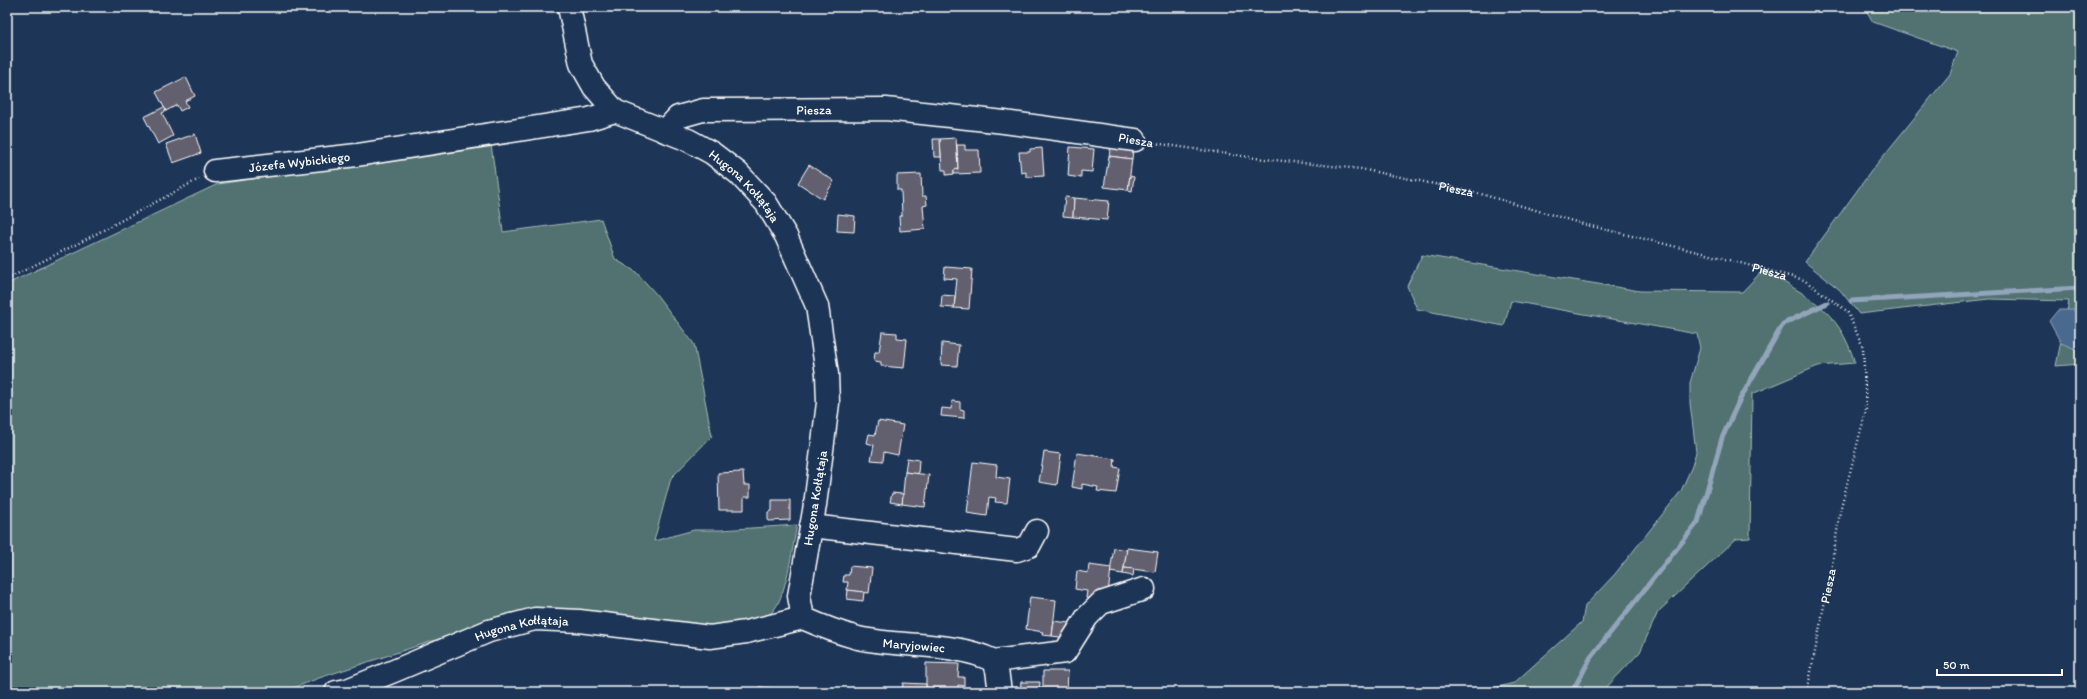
<svg xmlns="http://www.w3.org/2000/svg" width="2087" height="699" font-family="Itim,sans-serif">
<style>
.green{fill:#517271;stroke:#a8b8b8}
.water{fill:#49698e;stroke:#92a5bb}
.lines{fill:none;stroke-linecap:round;stroke-linejoin:round}
.stream{stroke:#92a5bb;stroke-width:5}
.building{fill:#625e6e;stroke:#fff}
.minor-casing{stroke:#fff;stroke-width:25}
.path{stroke:#fff;stroke-width:2.5;stroke-dasharray:1 3;stroke-linecap:butt}
.minor{stroke:#1d3557;stroke-width:22}
.labels{text-anchor:middle;dominant-baseline:central;stroke-width:3.5;stroke-linejoin:round;paint-order:stroke}
.street-label{font-size:13px;fill:#fff;stroke:#1d3557}
</style>
<rect width="100%" height="100%" fill="#1d3557"/>
<filter id="ink" filterUnits="userSpaceOnUse"><feTurbulence type="fractalNoise" baseFrequency=".025" numOctaves="2"/><feDisplacementMap in="SourceGraphic" scale="8" xChannelSelector="R" yChannelSelector="G"/><feConvolveMatrix kernelMatrix="1 2 1 2 8 2 1 2 1" color-interpolation-filters="sRGB"/></filter>
<g filter="url(#ink)">
<g class="green">
<path d="M 1867,7 L 2080,7 L 2080,364 L 2056,366 L 2069,301 L 1989,299 L 1859,314 L 1840,290 L 1805,262 L 1872,170 L 1950,74 L 1958,52 L 1873,22 L 1866,10 Z"/>
<path d="M 491,144 L 503,232 L 601,219 L 615,259 L 636,272 L 656,294 L 694,344 L 712,436 L 671,478 L 654,541 L 694,530 L 721,530 L 797,525 C 793,544 786,601 771,613 C 759,623 721,627 705,629 L 515,614 L 319,678 L 283,692 L 7,692 L 7,284 L 218,184 Z"/>
<path d="M 1422,255 L 1640,291 L 1742,292 L 1763,270 C 1810,298 1838,308 1855,363 L 1818,366 L 1752,394 L 1750,538 L 1736,539 L 1658,612 L 1640,652 L 1602,692 L 1478,692 L 1514,683 L 1582,622 L 1585,606 L 1615,574 L 1681,491 L 1692,466 L 1696,452 L 1690,403 L 1690,383 L 1700,348 L 1697,334 L 1511,301 L 1504,326 L 1417,309 L 1407,286 Z"/>
</g>
<path class="water" d="M 2058,310 L 2080,310 L 2080,351 L 2061,343 L 2049,321 Z"/>
<g class="lines">
<g class="stream">
<path d="M 1851,301 L 2080,288"/>
<path d="M 1572,692 L 1591,657 L 1698,522 L 1722,438 L 1739,401 L 1783,324 L 1827,303"/>
</g>
</g>
<g class="building">
<path d="M 186,77 L 195,96 L 185,101 L 188,107 L 180,111 L 177,105 L 166,111 L 156,92 Z"/>
<path d="M 164,107 L 166,111 L 162,113 L 173,136 L 158,144 L 144,117 Z"/>
<path d="M 195,134 L 201,153 L 173,163 L 166,144 Z"/>
<path d="M 956,138 L 958,169 L 954,170 L 954,174 L 946,175 L 946,170 L 942,170 L 940,139 Z"/>
<path d="M 933,139 L 940,139 L 941,157 L 934,157 Z"/>
<path d="M 957,145 L 965,145 L 965,150 L 979,150 L 980,173 L 954,174 L 954,170 L 958,169 Z"/>
<path d="M 1111,146 L 1133,149 L 1132,159 L 1109,156 Z"/>
<path d="M 1070,147 L 1094,149 L 1092,172 L 1081,171 L 1081,178 L 1068,176 Z"/>
<path d="M 1042,148 L 1044,176 L 1026,177 L 1026,172 L 1021,173 L 1019,152 L 1030,152 L 1030,149 Z"/>
<path d="M 1109,156 L 1132,159 L 1128,190 L 1104,187 Z"/>
<path d="M 809,165 L 834,181 L 823,199 L 798,183 Z"/>
<path d="M 921,174 L 922,196 L 926,196 L 927,205 L 923,206 L 925,229 L 900,231 L 899,216 L 902,216 L 901,190 L 897,190 L 897,175 Z"/>
<path d="M 1130,176 L 1134,177 L 1132,191 L 1128,190 Z"/>
<path d="M 1065,197 L 1074,198 L 1073,217 L 1063,216 Z"/>
<path d="M 1074,198 L 1109,201 L 1107,220 L 1073,217 Z"/>
<path d="M 838,214 L 855,216 L 854,232 L 837,231 Z"/>
<path d="M 945,267 L 972,269 L 969,309 L 954,308 L 957,279 L 944,278 Z"/>
<path d="M 942,295 L 955,296 L 954,308 L 941,307 Z"/>
<path d="M 882,332 L 897,333 L 897,338 L 907,339 L 904,368 L 881,366 L 881,362 L 874,361 L 875,352 L 879,352 Z"/>
<path d="M 942,343 L 959,345 L 957,366 L 941,365 Z"/>
<path d="M 952,401 L 960,402 L 960,409 L 964,410 L 964,418 L 941,416 L 942,408 L 951,409 Z"/>
<path d="M 878,421 L 903,425 L 898,455 L 884,452 L 883,461 L 871,460 L 874,445 L 867,443 L 869,434 L 875,435 Z"/>
<path d="M 1044,452 L 1061,454 L 1057,485 L 1039,482 Z"/>
<path d="M 1077,453 L 1115,459 L 1114,467 L 1120,468 L 1116,493 L 1097,491 L 1098,487 L 1082,484 L 1082,489 L 1072,487 Z"/>
<path d="M 907,458 L 919,460 L 918,474 L 905,472 Z"/>
<path d="M 973,462 L 997,465 L 996,477 L 1010,479 L 1007,503 L 995,502 L 996,498 L 989,497 L 987,516 L 967,513 Z"/>
<path d="M 743,472 L 744,485 L 750,485 L 750,497 L 744,497 L 744,510 L 719,510 L 718,473 Z"/>
<path d="M 905,472 L 929,475 L 925,507 L 902,504 Z"/>
<path d="M 892,493 L 903,494 L 902,504 L 890,502 Z"/>
<path d="M 772,500 L 790,500 L 790,520 L 768,521 L 768,512 L 772,511 Z"/>
<path d="M 1114,548 L 1127,550 L 1123,574 L 1110,572 Z"/>
<path d="M 1127,548 L 1158,552 L 1155,572 L 1124,568 Z"/>
<path d="M 1089,565 L 1111,568 L 1108,594 L 1094,592 L 1093,599 L 1086,598 L 1087,591 L 1075,589 L 1077,571 L 1088,573 Z"/>
<path d="M 850,566 L 872,568 L 869,593 L 847,590 L 848,582 L 843,582 L 844,575 L 849,575 Z"/>
<path d="M 1124,568 L 1134,569 L 1133,576 L 1123,574 Z"/>
<path d="M 848,590 L 864,592 L 863,601 L 847,599 Z"/>
<path d="M 1030,597 L 1056,600 L 1052,636 L 1042,635 L 1043,632 L 1026,629 Z"/>
<path d="M 1054,621 L 1069,623 L 1067,638 L 1052,636 Z"/>
<path d="M 926,663 L 959,664 L 958,677 L 964,677 L 964,686 L 958,685 L 958,689 L 926,688 Z"/>
<path d="M 1043,671 L 1068,671 L 1067,692 L 1043,692 Z"/>
<path d="M 1021,682 L 1040,682 L 1039,692 L 1020,692 Z"/>
<path d="M 903,683 L 926,684 L 926,692 L 902,692 Z"/>
<path d="M 759,687 L 799,691 L 799,692 L 759,692 Z"/>
</g>
<g class="lines">
<defs>
<g id="minor">
<path id="s2" d="M 569,7 L 581,64 L 594,87 L 615,111 L 688,140 L 712,153 L 738,173 L 766,203 L 786,236 L 817,306 L 827,374 L 828,403 L 815,505 L 799,596 L 803,618"/>
<path id="s3" d="M 665,131 L 678,117 L 703,110 L 886,109 L 1004,122 L 1135,140"/>
<path id="s4" d="M 215,171 L 357,155 L 589,119 L 615,111"/>
<path d="M 811,526 L 1017,550 L 1029,546 L 1037,531"/>
<path id="s5" d="M 803,618 C 821,626 839,633 858,638 C 903,648 953,641 994,661 L 997,670 L 1000,692"/>
<path d="M 994,661 L 1065,652 L 1087,617 L 1101,603 L 1144,589"/>
<path id="s6" d="M 336,692 L 347,690 L 394,671 L 489,631 L 535,619 L 579,621 L 710,637 L 746,632 L 803,618"/>
</g>
</defs>
<use href="#minor" class="minor-casing"/>
<g class="path">
<path id="s1" d="M 1154,143 L 1255,158 L 1361,169 L 1474,192 L 1583,224 L 1718,257 L 1804,280 L 1847,311 L 1863,347 L 1866,410 L 1840,511 L 1832,565 L 1807,692"/>
<path d="M 7,279 L 79,243 L 199,179"/>
</g>
<use href="#minor" class="minor"/>
</g>
</g>
<g class="labels">
<g class="street-label">
<text stroke="none"><textPath href="#s3" startOffset="156">Piesza</textPath></text>
<text transform="translate(1136 140) rotate(10)">Piesza</text>
<text stroke="none"><textPath href="#s4" startOffset="85">Józefa Wybickiego</textPath></text>
<text stroke="none"><textPath href="#s2" startOffset="269">Hugona Kołłątaja</textPath></text>
<text stroke="none"><textPath href="#s1" startOffset="306">Piesza</textPath></text>
<text stroke="none"><textPath href="#s1" startOffset="630">Piesza</textPath></text>
<text transform="translate(815 498) rotate(-81)">Hugona Kołłątaja</text>
<text transform="translate(1828 586) rotate(-79)">Piesza</text>
<text stroke="none"><textPath href="#s6" startOffset="198">Hugona Kołłątaja</textPath></text>
<text stroke="none"><textPath href="#s5" startOffset="115">Maryjowiec</textPath></text>
</g>
</g>
<rect width="2087" height="699" fill="none" stroke="#1d3557" stroke-width="24"/>
<rect x="12" y="12" width="2063" height="675" fill="none" stroke="#fff" stroke-width="1.5" filter="url(#ink)"/>
<path d="M1937 669v6h125v-6" fill="none" stroke="#ffffff" stroke-width="2"/>
<text x="1943" y="669" font-size="12" fill="#ffffff" stroke="#1d3557" stroke-width="3" paint-order="stroke">50 m</text>
</svg>
